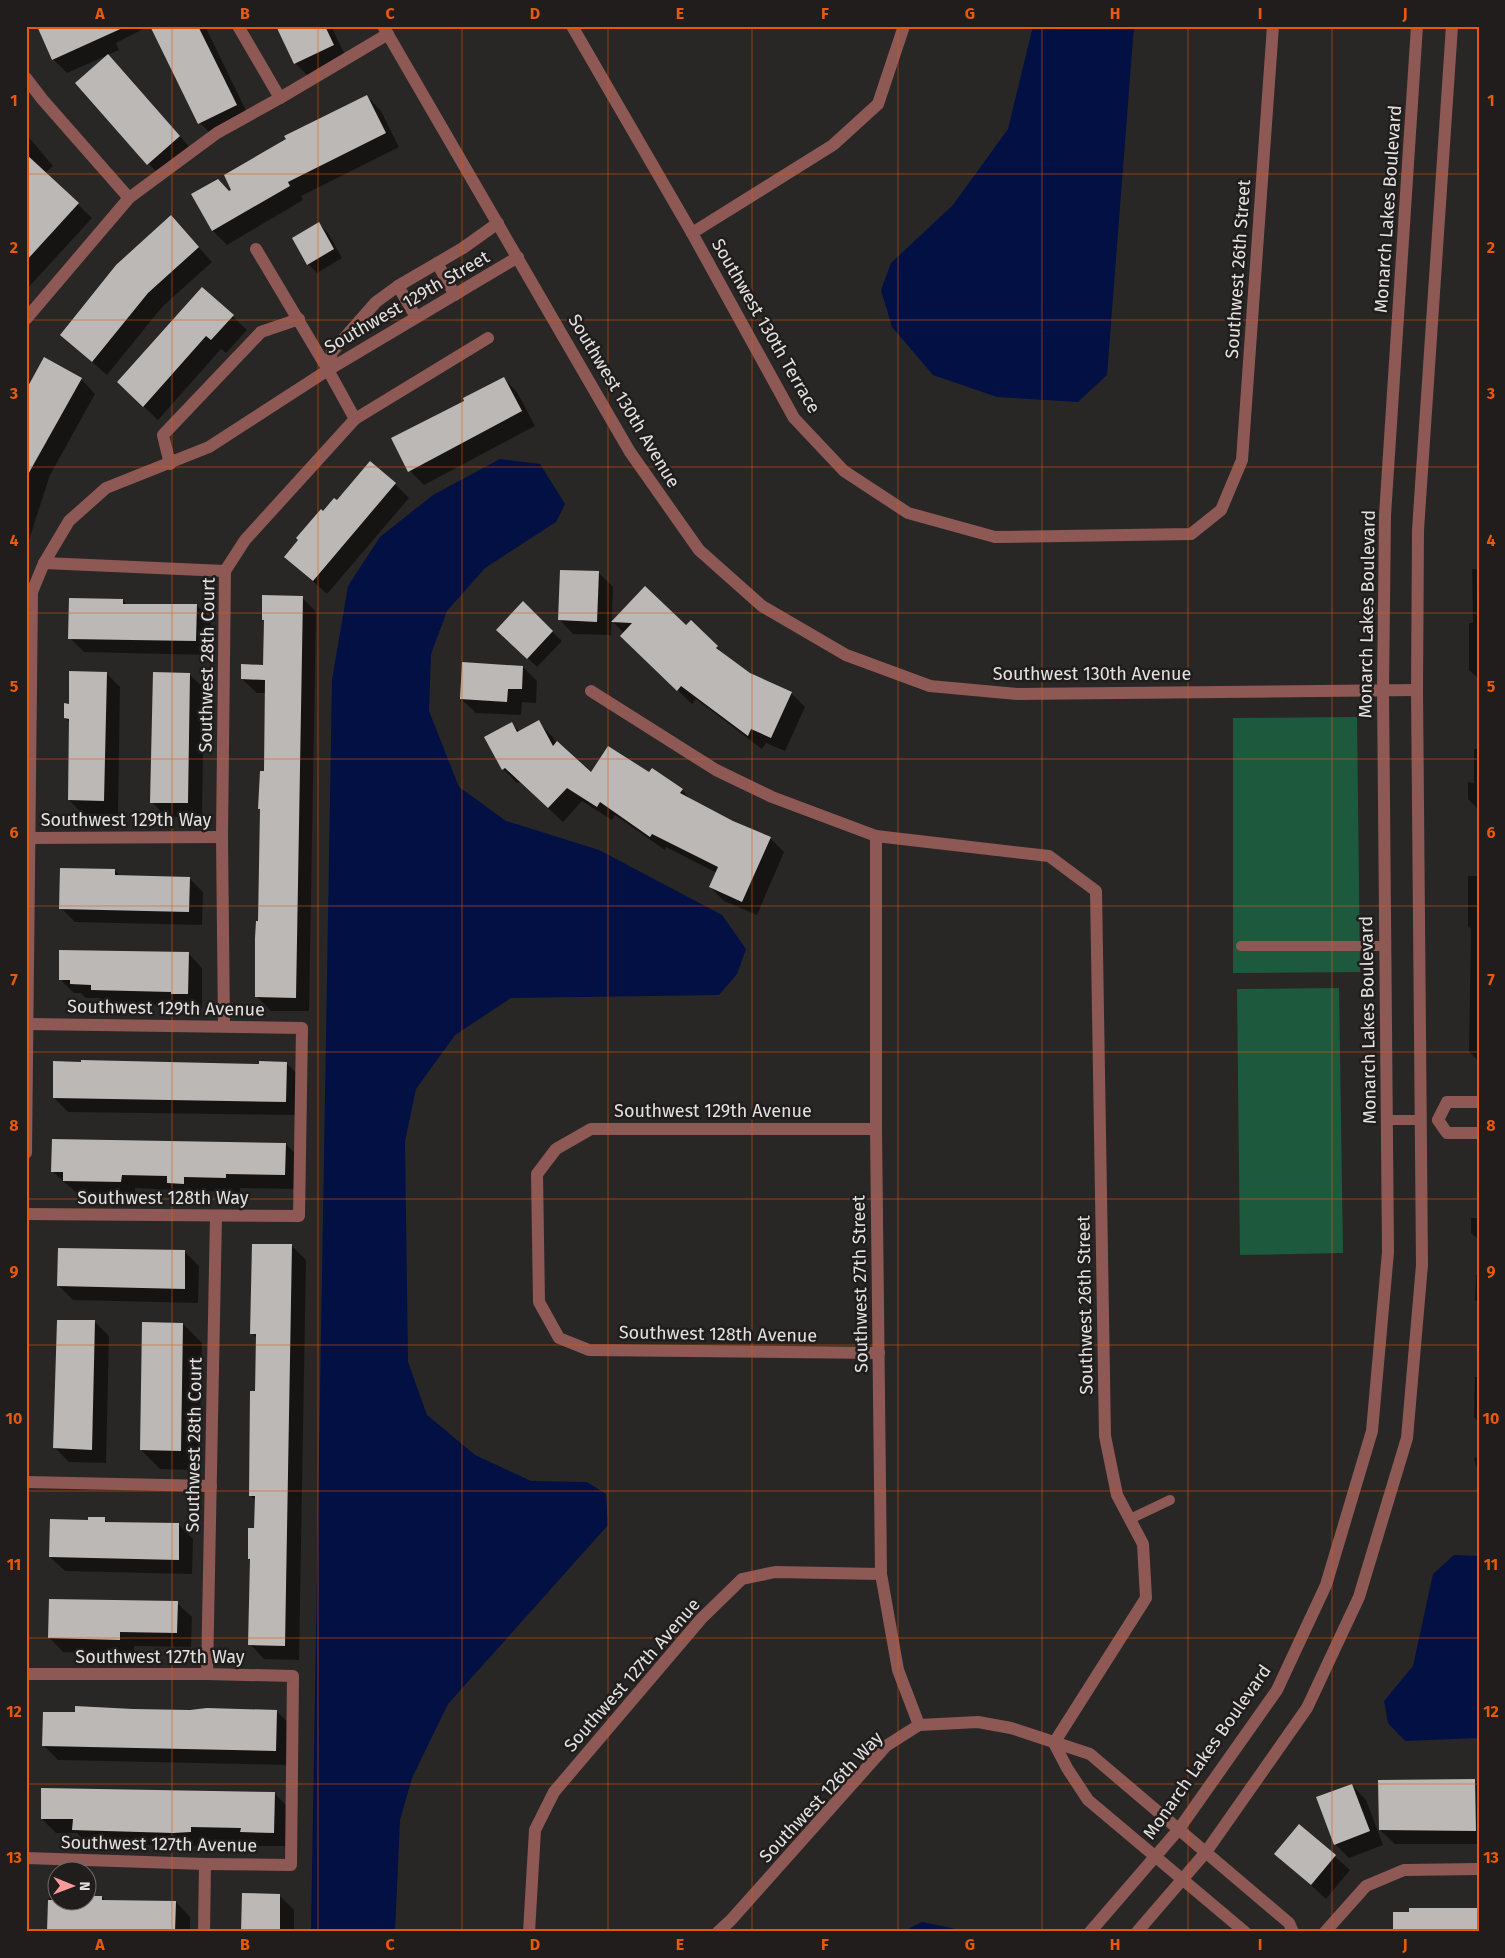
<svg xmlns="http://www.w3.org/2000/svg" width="1505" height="1958" font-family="'Fira Sans',sans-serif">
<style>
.green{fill:#1d5a3d}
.water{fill:#021044}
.shadow{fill:#0007}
.building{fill:#bbb8b6}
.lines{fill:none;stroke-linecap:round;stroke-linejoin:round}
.service{stroke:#8e5954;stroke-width:10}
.minor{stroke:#8e5954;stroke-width:12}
.tertiary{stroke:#8e5954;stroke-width:12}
.grid{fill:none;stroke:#e8590c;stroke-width:1;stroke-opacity:0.55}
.labels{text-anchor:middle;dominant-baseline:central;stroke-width:5;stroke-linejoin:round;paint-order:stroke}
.street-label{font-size:18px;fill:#e3e2e1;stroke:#201d1c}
.neatline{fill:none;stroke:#e8590c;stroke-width:2}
.grid-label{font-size:16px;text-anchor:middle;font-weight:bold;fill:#e8590c}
</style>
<rect width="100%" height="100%" fill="#292725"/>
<g class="green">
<path d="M 1357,717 L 1360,972 L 1233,973 L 1233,718 Z"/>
<path d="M 1339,988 L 1343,1253 L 1240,1255 L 1237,989 Z"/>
</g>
<g class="water">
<path d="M 1033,26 L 1134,26 L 1107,375 L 1078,402 L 997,397 L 933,375 L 892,327 L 881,290 L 891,263 L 953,205 L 1008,129 Z"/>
<path d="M 500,459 L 540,464 L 565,504 L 556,522 L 485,568 L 447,611 L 431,654 L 429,711 L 459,787 L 506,821 L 599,850 L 722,915 L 746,949 L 737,974 L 719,995 L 511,998 L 455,1035 L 416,1089 L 405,1141 L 408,1362 L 427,1415 L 475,1455 L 531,1481 L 587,1482 L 606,1494 L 608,1525 L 448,1704 L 412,1778 L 400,1820 L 395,1932 L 311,1932 L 332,680 L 348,586 L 380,537 L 433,495 Z"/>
<path d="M 1454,1555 L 1479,1556 L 1479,1738 L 1405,1741 L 1388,1723 L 1384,1701 L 1413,1666 L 1433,1574 Z"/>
<path d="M 922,1922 L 960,1930 L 962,1932 L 902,1932 Z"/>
</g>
<g class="shadow">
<path d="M 38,26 L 149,26 L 116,43 L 119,50 L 67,73 L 53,59 Z"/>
<path d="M 152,26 L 205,26 L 250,119 L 214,137 L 200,123 Z"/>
<path d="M 277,26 L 331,26 L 347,59 L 309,77 L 295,63 Z"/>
<path d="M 108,56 L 193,151 L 162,178 L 77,83 Z"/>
<path d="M 367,96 L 381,111 L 399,147 L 301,196 L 303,200 L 227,245 L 213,231 L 193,195 L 230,192 Z"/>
<path d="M 26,134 L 53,166 L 45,173 L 92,218 L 26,290 Z"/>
<path d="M 171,217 L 212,262 L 162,307 L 107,375 L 61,335 Z"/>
<path d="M 319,224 L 328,233 L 342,258 L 317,273 L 308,264 Z"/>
<path d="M 203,288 L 247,330 L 226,353 L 221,349 L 158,420 L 143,406 Z"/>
<path d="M 503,378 L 517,392 L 535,426 L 424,485 L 410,471 L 466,402 Z"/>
<path d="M 81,379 L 95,394 L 50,475 L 26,549 L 26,393 Z"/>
<path d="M 395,484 L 409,498 L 327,594 L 286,557 L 323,513 L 337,501 Z"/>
<path d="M 1472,569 L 1479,569 L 1479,679 L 1469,670 L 1469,623 L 1473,623 Z"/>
<path d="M 599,573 L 613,587 L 611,635 L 573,634 L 559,619 Z"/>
<path d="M 645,588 L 686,627 L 691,622 L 731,661 L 750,674 L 791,693 L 805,707 L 785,751 L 766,743 L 762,749 L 696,699 L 692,704 L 636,650 L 624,633 L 613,622 Z"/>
<path d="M 302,597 L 316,612 L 309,1011 L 271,1011 L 256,996 L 261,811 L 259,808 L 265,772 L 266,693 L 257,693 L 242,679 L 264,666 L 265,622 L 263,619 Z"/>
<path d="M 123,600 L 128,606 L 196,605 L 211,619 L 210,655 L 84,652 L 70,638 Z"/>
<path d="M 523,603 L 562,641 L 537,667 L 498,629 Z"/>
<path d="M 523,667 L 537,681 L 536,703 L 522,702 L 521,715 L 476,713 L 461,699 Z"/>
<path d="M 106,673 L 120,687 L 118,814 L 83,814 L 69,800 L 70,723 L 65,718 L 70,705 Z"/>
<path d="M 189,674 L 204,688 L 202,817 L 166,817 L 152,802 Z"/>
<path d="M 538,722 L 552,736 L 557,744 L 591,774 L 650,773 L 682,790 L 693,802 L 770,838 L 784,852 L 757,915 L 724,901 L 710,887 L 717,873 L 666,847 L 665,850 L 615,815 L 612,820 L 582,801 L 563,822 L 520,782 L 517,783 L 503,769 L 512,724 L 520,732 Z"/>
<path d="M 1474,749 L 1479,749 L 1479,810 L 1468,799 L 1468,782 L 1474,783 Z"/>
<path d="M 115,870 L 121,877 L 189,878 L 203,892 L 202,925 L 75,922 L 61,908 Z"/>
<path d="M 1468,876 L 1479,876 L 1479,1061 L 1469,1052 L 1471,929 L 1468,926 Z"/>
<path d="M 188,953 L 202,968 L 202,1008 L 186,1008 L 184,1005 L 106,1004 L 100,998 L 86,998 L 81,993 L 74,993 L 60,979 Z"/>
<path d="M 286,1063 L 301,1077 L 300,1115 L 68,1112 L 54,1098 L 260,1065 Z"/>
<path d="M 286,1144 L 300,1158 L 299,1189 L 240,1188 L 240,1192 L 198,1191 L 198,1197 L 183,1197 L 176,1190 L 135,1188 L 135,1196 L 78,1194 L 52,1171 Z"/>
<path d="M 1479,1205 L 1479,1240 L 1471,1233 L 1471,1218 L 1479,1218 Z"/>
<path d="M 292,1246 L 306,1260 L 299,1660 L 264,1659 L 250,1644 L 251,1561 L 249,1559 L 255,1530 L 256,1501 L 251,1496 L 257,1338 L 252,1333 Z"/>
<path d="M 185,1252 L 199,1266 L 198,1303 L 73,1300 L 59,1286 Z"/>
<path d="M 1476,1275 L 1479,1275 L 1479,1303 L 1475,1300 Z"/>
<path d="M 94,1321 L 109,1336 L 106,1463 L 69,1462 L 55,1448 Z"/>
<path d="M 183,1324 L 202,1343 L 199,1470 L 160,1469 L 141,1450 Z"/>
<path d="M 1475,1377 L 1479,1377 L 1479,1422 L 1474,1417 Z"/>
<path d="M 1479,1457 L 1479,1477 L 1474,1458 Z"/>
<path d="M 104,1519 L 109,1524 L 179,1525 L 193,1539 L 192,1574 L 65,1571 L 50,1557 L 89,1521 Z"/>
<path d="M 177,1603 L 192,1617 L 191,1647 L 134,1646 L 134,1654 L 63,1652 L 49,1637 Z"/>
<path d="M 133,1710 L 276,1711 L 291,1725 L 290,1765 L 58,1760 L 44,1746 L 76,1714 Z"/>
<path d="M 1479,1781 L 1479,1844 L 1395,1844 L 1380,1830 L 1380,1782 Z"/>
<path d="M 1352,1785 L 1366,1800 L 1383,1845 L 1349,1858 L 1335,1844 Z"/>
<path d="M 274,1793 L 288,1807 L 288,1846 L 256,1846 L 252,1842 L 205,1841 L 205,1846 L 88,1844 L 77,1833 L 56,1833 L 42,1819 Z"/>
<path d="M 1299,1825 L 1350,1870 L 1326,1899 L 1276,1853 Z"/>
<path d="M 280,1896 L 294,1910 L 294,1932 L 242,1932 Z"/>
<path d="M 88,1897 L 102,1897 L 106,1901 L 176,1902 L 190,1917 L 190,1932 L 48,1932 L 49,1898 L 58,1898 L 58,1900 L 88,1900 Z"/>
<path d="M 1410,1909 L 1479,1910 L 1479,1932 L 1394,1932 L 1410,1914 Z"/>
</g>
<g class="building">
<path d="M 37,26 L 127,26 L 52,60 Z"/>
<path d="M 150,26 L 198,26 L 237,105 L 198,124 Z"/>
<path d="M 276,26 L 325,26 L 334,45 L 294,64 Z"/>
<path d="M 108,54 L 180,136 L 147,165 L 75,83 Z"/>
<path d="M 367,95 L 386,133 L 288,182 L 290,186 L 212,231 L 191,194 L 218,179 L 229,191 L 231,190 L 224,175 L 286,139 L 284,136 Z"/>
<path d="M 26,154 L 79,203 L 26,261 Z"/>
<path d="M 171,215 L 199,247 L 148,293 L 92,362 L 60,335 L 116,265 Z"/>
<path d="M 319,222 L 334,249 L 307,265 L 292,238 Z"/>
<path d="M 202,287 L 234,315 L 211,340 L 206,336 L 143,407 L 117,382 Z"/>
<path d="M 44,357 L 82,378 L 26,478 L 26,390 Z"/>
<path d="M 504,377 L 522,411 L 408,472 L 391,438 L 464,401 L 463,398 Z"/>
<path d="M 370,461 L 396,483 L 313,581 L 284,557 L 298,540 L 296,538 L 321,509 L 323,511 L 334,498 L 337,500 Z"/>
<path d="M 560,570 L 599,571 L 597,622 L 558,620 Z"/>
<path d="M 645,586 L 686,625 L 691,620 L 718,646 L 716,648 L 750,673 L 792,692 L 771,738 L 751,729 L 748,736 L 681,686 L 677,691 L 620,636 L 632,623 L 611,622 Z"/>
<path d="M 262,595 L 303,596 L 296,998 L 255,997 L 255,938 L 256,921 L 258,921 L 260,809 L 258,809 L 260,771 L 264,771 L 265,680 L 241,679 L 241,664 L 263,665 L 264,620 L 262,620 Z"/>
<path d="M 69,598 L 123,599 L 123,604 L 197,604 L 196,641 L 68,639 Z"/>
<path d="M 523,601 L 553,631 L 527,659 L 496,630 Z"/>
<path d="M 462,662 L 523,666 L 522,689 L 508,689 L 507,702 L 460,699 Z"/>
<path d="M 69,671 L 107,672 L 104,801 L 68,800 L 69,719 L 64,718 L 64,703 L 69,704 Z"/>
<path d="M 153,672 L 190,673 L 188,803 L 150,803 Z"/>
<path d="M 539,720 L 553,746 L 557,741 L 591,772 L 608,746 L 649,772 L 652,768 L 683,789 L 680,793 L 733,821 L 771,837 L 742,902 L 709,887 L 718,867 L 652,834 L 650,837 L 600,802 L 597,807 L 567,788 L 548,808 L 505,768 L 502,770 L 484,737 L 512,722 L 517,732 Z"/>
<path d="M 60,868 L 115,869 L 115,875 L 190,877 L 189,912 L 59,909 Z"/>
<path d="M 59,950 L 189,952 L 188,994 L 171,994 L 171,992 L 91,990 L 91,985 L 70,984 L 70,980 L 59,980 Z"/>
<path d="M 81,1060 L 259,1064 L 259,1061 L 287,1062 L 286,1102 L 53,1098 L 53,1061 L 81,1062 Z"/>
<path d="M 52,1139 L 286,1143 L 285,1175 L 226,1174 L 226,1178 L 184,1177 L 184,1184 L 167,1183 L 167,1176 L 122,1175 L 121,1182 L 63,1181 L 63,1172 L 51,1172 Z"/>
<path d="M 252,1244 L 292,1244 L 285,1646 L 248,1645 L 250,1559 L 248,1559 L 248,1528 L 254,1528 L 255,1496 L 249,1496 L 250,1391 L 255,1391 L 256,1334 L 250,1334 Z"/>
<path d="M 58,1248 L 185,1250 L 185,1289 L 57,1286 Z"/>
<path d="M 57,1320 L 95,1320 L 92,1450 L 53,1448 Z"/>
<path d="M 142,1322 L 183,1323 L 181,1451 L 140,1450 Z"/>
<path d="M 88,1517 L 105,1517 L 105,1522 L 179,1523 L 179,1560 L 49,1557 L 50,1519 L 88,1520 Z"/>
<path d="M 49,1599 L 178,1601 L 177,1633 L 120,1632 L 120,1640 L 48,1638 Z"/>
<path d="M 75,1706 L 133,1709 L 190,1710 L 207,1708 L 277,1710 L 276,1751 L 42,1746 L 43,1712 L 75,1712 Z"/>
<path d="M 1475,1779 L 1476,1831 L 1379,1830 L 1378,1780 Z"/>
<path d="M 1352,1784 L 1370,1831 L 1334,1845 L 1316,1797 Z"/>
<path d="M 41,1788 L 275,1792 L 274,1833 L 240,1832 L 241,1828 L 191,1827 L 191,1832 L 173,1833 L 72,1830 L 73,1819 L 41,1819 Z"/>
<path d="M 1299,1824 L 1336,1855 L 1311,1885 L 1274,1854 Z"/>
<path d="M 242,1893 L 280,1894 L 280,1932 L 241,1932 Z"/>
<path d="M 88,1896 L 102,1896 L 102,1900 L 176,1901 L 175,1932 L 47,1932 L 48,1900 L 88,1900 Z"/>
<path d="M 1409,1908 L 1477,1908 L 1477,1932 L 1393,1932 L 1393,1912 L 1409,1912 Z"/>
</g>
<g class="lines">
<g class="service">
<path d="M 1241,946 L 1385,946"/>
<path d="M 1387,1120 L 1419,1120"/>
<path d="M 1130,1519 L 1170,1500"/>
</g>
<g class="minor">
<path d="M 238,26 L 280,98"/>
<path d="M 383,26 L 630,452 L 699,550 L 762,606 L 846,655 L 930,686 L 1017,694 L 1417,690"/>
<path d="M 572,26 L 692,233 L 794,418 L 844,471 L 908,513 L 995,537 L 1191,534 L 1221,510 L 1242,460 L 1273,26"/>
<path d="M 26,78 L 42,99 L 129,198"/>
<path d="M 692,233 L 833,145 L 878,104 L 904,26"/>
<path d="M 256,249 L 328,370 L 355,419"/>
<path d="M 437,263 L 455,295"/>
<path d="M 398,286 L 416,317"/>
<path d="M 26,319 L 129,198 L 217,133 L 280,98 L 388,34"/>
<path d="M 328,370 L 332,352 L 376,302 L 398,286 L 463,248 L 498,223"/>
<path d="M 170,464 L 163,435 L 261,332 L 299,319"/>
<path d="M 44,563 L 225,571"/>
<path d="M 591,691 L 716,770 L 772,797 L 876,836 L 1049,856 L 1096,891 L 1105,1436 L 1117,1495 L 1143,1544 L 1146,1598 L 1054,1743"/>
<path d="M 876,836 L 876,1129 L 881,1574 L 898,1670 L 919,1725"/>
<path d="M 29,838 L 222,837"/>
<path d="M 224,1026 L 222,837 L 225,571 L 245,540 L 355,419 L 488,338"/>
<path d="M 1438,1120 L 1447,1102 L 1479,1102"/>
<path d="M 1438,1120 L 1447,1133 L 1479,1133"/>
<path d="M 876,1129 L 591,1129 L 556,1149 L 537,1174 L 539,1302 L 559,1338 L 589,1350 L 879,1353"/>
<path d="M 26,1153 L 32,592 L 44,563 L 69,521 L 106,488 L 209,447 L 328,370 L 518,257"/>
<path d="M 26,1214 L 299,1216 L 302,1028 L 29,1024"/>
<path d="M 26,1482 L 211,1486"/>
<path d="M 26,1674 L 207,1674 L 293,1676 L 291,1865 L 205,1864 L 26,1858"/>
<path d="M 207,1674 L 216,1216"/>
<path d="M 1054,1743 L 1067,1768 L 1088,1800 L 1245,1932"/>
<path d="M 204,1932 L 205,1864"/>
<path d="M 529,1932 L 535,1830 L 554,1792 L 701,1619 L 742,1579 L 775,1572 L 881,1574"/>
<path d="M 718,1932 L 731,1920 L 886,1746 L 919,1725 L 978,1722 L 1011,1728 L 1090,1754 L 1289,1923 L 1293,1932"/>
<path d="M 1325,1932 L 1366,1886 L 1404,1870 L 1479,1869"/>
</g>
<g class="tertiary">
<path d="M 1090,1932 L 1179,1829 L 1277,1690 L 1326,1585 L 1372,1431 L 1388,1252 L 1383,690 L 1385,515 L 1417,26"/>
<path d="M 1137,1932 L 1206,1852 L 1307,1708 L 1359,1597 L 1407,1438 L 1422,1265 L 1417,690 L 1418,530 L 1452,26"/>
</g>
</g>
<path class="grid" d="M 172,26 L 172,1932M 318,26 L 318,1932M 462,26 L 462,1932M 608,26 L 608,1932M 752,26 L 752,1932M 898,26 L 898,1932M 1042,26 L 1042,1932M 1188,26 L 1188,1932M 1332,26 L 1332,1932M 26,174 L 1479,174M 26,320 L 1479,320M 26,467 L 1479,467M 26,613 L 1479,613M 26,759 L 1479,759M 26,906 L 1479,906M 26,1052 L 1479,1052M 26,1199 L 1479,1199M 26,1345 L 1479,1345M 26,1491 L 1479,1491M 26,1638 L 1479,1638M 26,1784 L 1479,1784"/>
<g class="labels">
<g class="street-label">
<text transform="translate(1388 209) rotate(-86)">Monarch Lakes Boulevard</text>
<text transform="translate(1238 269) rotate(-86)">Southwest 26th Street</text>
<text transform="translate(407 302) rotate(-30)">Southwest 129th Street</text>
<text transform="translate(766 326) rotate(60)">Southwest 130th Terrace</text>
<text transform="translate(624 401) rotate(59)">Southwest 130th Avenue</text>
<text transform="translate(1367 614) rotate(-89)">Monarch Lakes Boulevard</text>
<text transform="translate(207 665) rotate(-89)">Southwest 28th Court</text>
<text x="1092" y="674">Southwest 130th Avenue</text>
<text x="126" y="820">Southwest 129th Way</text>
<text transform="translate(166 1008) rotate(1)">Southwest 129th Avenue</text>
<text transform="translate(1368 1020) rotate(-91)">Monarch Lakes Boulevard</text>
<text x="713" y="1111">Southwest 129th Avenue</text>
<text x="163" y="1198">Southwest 128th Way</text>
<text transform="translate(860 1284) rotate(-91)">Southwest 27th Street</text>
<text transform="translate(1085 1305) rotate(-91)">Southwest 26th Street</text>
<text transform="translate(718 1334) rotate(1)">Southwest 128th Avenue</text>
<text transform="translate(194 1445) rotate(-89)">Southwest 28th Court</text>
<text x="160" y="1657">Southwest 127th Way</text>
<text transform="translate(632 1675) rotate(-49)">Southwest 127th Avenue</text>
<text transform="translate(1207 1752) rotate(-55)">Monarch Lakes Boulevard</text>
<text transform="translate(821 1797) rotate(-47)">Southwest 126th Way</text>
<text transform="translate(159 1844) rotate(1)">Southwest 127th Avenue</text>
</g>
</g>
<rect width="1505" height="1958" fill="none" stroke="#201d1c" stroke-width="55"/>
<g transform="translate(72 1886) rotate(91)"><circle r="24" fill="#201d1c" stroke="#6e6c6b"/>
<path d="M0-4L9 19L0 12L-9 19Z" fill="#f59b9c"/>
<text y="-8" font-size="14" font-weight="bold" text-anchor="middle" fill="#e3e2e1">N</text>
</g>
<rect x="28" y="28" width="1450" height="1902" class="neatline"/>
<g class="grid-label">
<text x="100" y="19">A</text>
<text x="245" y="19">B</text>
<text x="390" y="19">C</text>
<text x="535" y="19">D</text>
<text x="680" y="19">E</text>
<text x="825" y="19">F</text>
<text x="970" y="19">G</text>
<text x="1115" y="19">H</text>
<text x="1260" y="19">I</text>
<text x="1405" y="19">J</text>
<text x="14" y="106">1</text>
<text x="1491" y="106">1</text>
<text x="14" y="253">2</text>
<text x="1491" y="253">2</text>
<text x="14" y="399">3</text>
<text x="1491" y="399">3</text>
<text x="14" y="546">4</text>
<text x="1491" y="546">4</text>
<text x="14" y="692">5</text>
<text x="1491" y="692">5</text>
<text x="14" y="838">6</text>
<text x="1491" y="838">6</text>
<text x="14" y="985">7</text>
<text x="1491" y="985">7</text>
<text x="14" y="1131">8</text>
<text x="1491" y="1131">8</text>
<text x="14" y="1277">9</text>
<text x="1491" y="1277">9</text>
<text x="14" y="1424">10</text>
<text x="1491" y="1424">10</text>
<text x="14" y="1570">11</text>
<text x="1491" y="1570">11</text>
<text x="14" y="1717">12</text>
<text x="1491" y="1717">12</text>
<text x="14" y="1863">13</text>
<text x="1491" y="1863">13</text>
<text x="100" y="1950">A</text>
<text x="245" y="1950">B</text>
<text x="390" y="1950">C</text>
<text x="535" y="1950">D</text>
<text x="680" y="1950">E</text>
<text x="825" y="1950">F</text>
<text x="970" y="1950">G</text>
<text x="1115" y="1950">H</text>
<text x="1260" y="1950">I</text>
<text x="1405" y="1950">J</text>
</g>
</svg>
